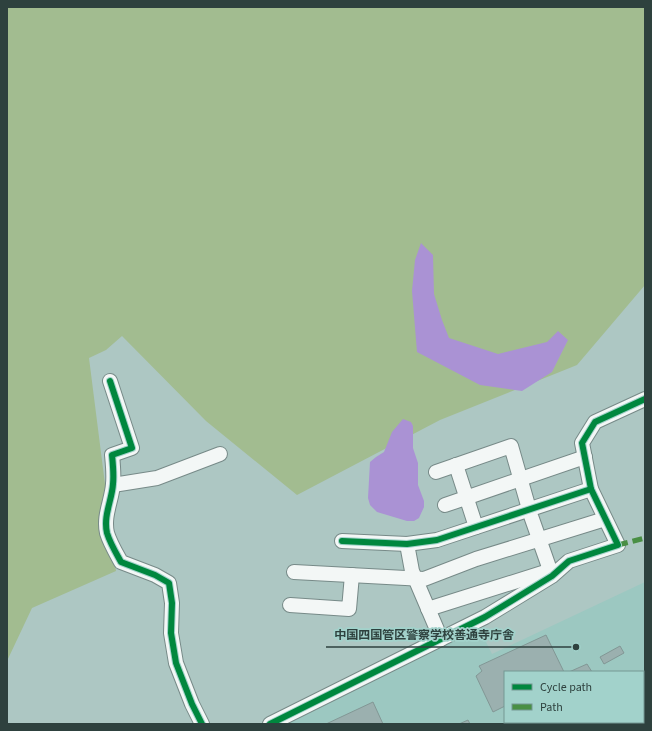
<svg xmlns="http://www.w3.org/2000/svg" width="652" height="731" font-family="'Source Sans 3','Noto Sans JP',sans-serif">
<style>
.built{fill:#9cc8c1;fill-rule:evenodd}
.green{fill:#a2bc90}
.water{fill:#aa92d4}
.building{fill:#9bb0af;stroke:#829795}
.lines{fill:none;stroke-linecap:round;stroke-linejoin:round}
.minor-casing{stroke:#778a88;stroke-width:16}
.minor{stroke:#f3f7f6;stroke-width:14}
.quiet{stroke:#498f44;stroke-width:5;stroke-dasharray:10 5;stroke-linecap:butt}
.cycleway-casing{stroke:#a2d2cb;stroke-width:8}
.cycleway{stroke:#00873e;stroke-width:6}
.leader{fill:none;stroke:#2e413e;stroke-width:1.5}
.callout-dot{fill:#2e413e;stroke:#a2d2cb;stroke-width:1.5}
.callout-label{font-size:12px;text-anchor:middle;font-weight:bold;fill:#2e413e;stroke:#a2d2cb;stroke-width:3.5;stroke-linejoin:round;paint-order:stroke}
</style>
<rect width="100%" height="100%" fill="#adc7c3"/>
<path class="built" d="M 645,582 L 645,724 L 286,724 L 478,626 L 492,654 ZM 505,672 L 643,672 L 643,722 L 505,722 Z"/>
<path class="green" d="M 7,7 L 645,7 L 645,285 L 577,365 L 440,420 L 297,495 L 206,421 L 122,336 L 106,350 L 89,358 L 116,571 L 32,608 L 7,661 Z"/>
<g class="water">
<path d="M 421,243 L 433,255 L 434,294 L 442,320 L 449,338 L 498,354 L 547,342 L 558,331 L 568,340 L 552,372 L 522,391 L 480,385 L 417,352 L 412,291 L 415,260 Z"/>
<path d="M 403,419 L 411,422 L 413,426 L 413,448 L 418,463 L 418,485 L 424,501 L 424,507 L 419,518 L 414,521 L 407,521 L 377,512 L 370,505 L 368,498 L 370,462 L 376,457 L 384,452 L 392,432 Z"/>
</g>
<g class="building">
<path d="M 546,635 L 564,672 L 505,672 L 505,706 L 493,712 L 476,676 L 482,671 L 479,666 Z"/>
<path d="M 620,646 L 624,653 L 604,664 L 600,657 Z"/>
<path d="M 587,664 L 592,672 L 569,672 Z"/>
<path d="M 373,702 L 383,724 L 326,724 Z"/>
<path d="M 468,720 L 470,724 L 459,724 Z"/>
<path d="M 567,722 L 610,722 L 611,724 L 563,724 Z"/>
</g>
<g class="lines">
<defs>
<g id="minor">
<path d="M 110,381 L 132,448 L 112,455 C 113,465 114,474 113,484 C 112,500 103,516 107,533 C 110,543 116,553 121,562 L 155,575 L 169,583 L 172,603 L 171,633 L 176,663 L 192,704 L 202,724"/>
<path d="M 456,465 L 476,527"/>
<path d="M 436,472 L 511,446 L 531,516 L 550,570"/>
<path d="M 113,485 L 157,478 L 220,454"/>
<path d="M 445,505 L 585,457"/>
<path d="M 342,541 L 407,544 L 437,540 L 591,489"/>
<path d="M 407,544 L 412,571 L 441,639"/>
<path d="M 294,572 L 424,579 L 476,559 L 605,519"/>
<path d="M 290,605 L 349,609 L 352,575"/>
<path d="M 428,609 L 552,570"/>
<path d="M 270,724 L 485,617 L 552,576 L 569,561 L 618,545 L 591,489 L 582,443 L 595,422 L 645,399"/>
</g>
</defs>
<use href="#minor" class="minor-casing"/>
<use href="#minor" class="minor"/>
<path class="quiet" d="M 618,545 L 645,538"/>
<defs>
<g id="cycleway">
<path d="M 110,381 L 132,448 L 112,455 C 113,465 114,474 113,484 C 112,500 103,516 107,533 C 110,543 116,553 121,562 L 155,575 L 169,583 L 172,603 L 171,633 L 176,663 L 192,704 L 202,724"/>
<path d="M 342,541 L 407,544 L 437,540 L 591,489"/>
<path d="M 270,724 L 485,617 L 552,576 L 569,561 L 618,545 L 591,489 L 582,443 L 595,422 L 645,399"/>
</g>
</defs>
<use href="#cycleway" class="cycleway-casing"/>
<use href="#cycleway" class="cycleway"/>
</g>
<path class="leader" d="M576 647L522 647H326"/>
<circle class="callout-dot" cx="576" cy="647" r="4"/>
<g class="callout-label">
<text x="424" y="639">中国四国管区警察学校善通寺庁舎</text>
</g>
<rect width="652" height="731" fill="none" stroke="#2e413e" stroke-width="16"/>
<rect x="504" y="671" width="140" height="52" fill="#a2d2cb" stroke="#749893"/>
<rect x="512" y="684" width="20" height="6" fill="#00873e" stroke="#749893"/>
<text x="540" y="691" font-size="12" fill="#2e413e">Cycle path</text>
<rect x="512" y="704" width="20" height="6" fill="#498f44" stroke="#749893"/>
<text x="540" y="711" font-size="12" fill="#2e413e">Path</text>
</svg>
